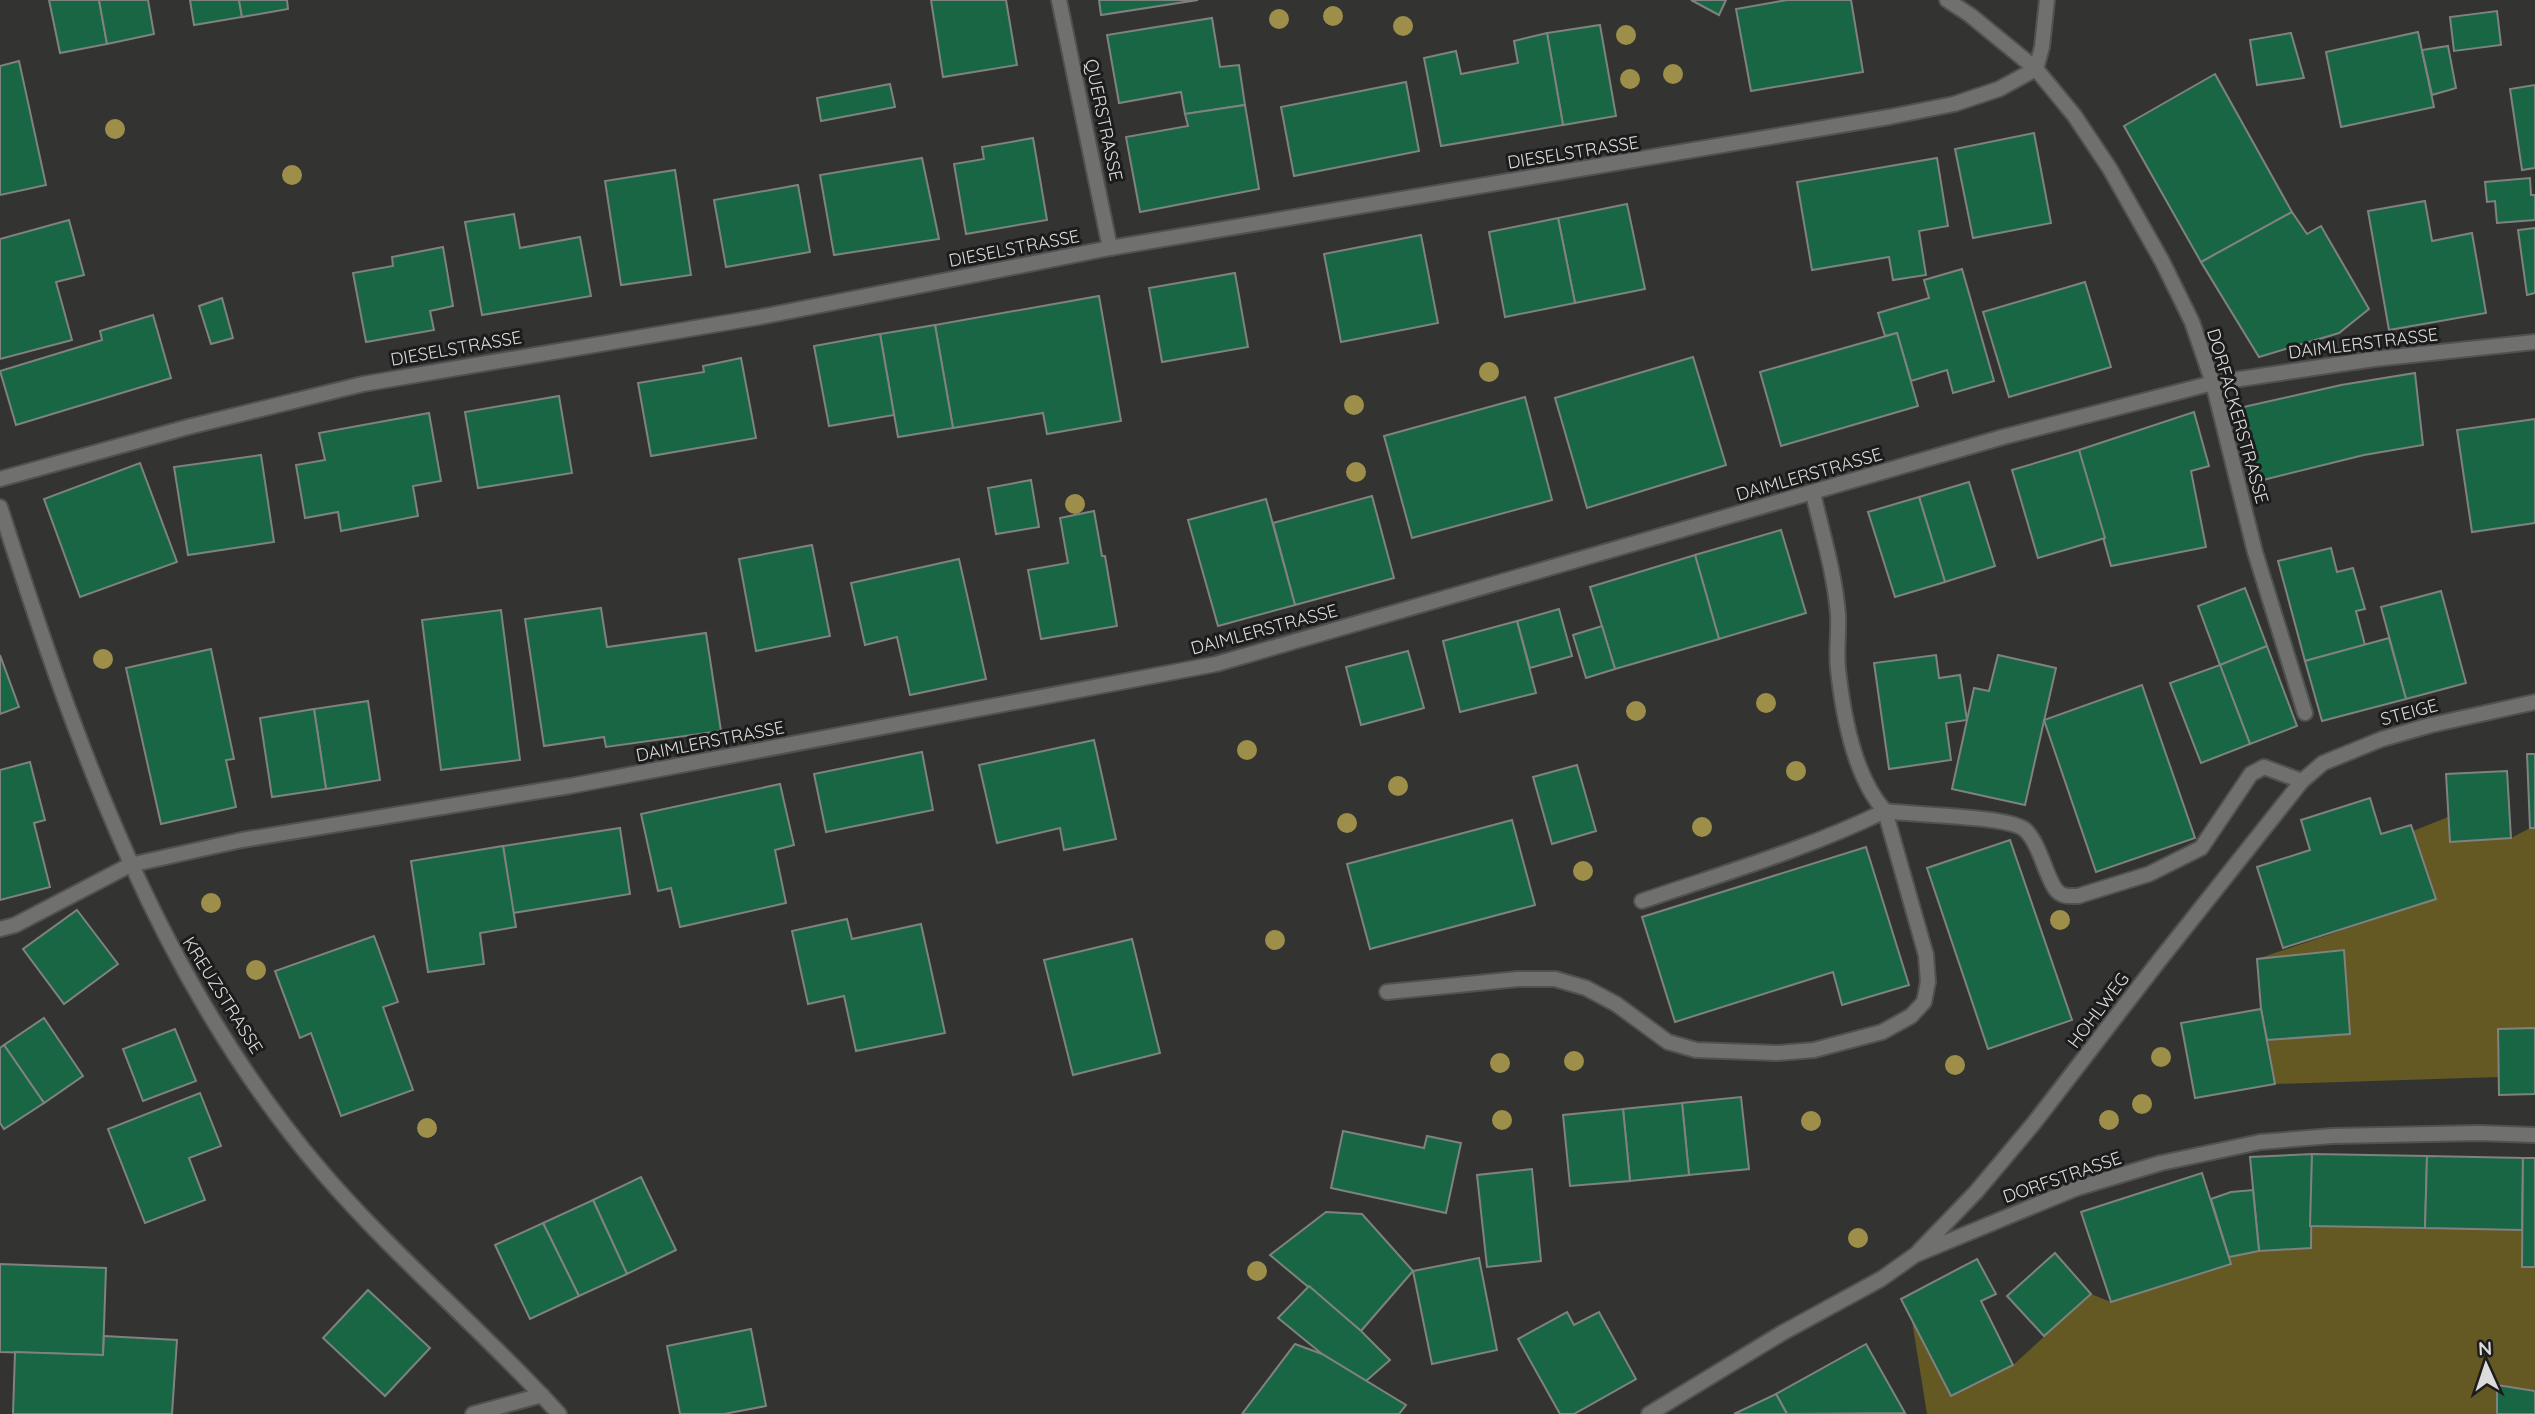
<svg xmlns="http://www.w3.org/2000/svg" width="2535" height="1414" font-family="Quicksand,sans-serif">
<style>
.green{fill:#645823}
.building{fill:#196645;stroke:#7f8280;stroke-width:2}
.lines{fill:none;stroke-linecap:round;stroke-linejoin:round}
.lane-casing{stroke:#515250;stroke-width:18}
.street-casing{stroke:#515250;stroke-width:18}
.lane{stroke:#70706f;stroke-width:14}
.street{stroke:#70706f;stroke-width:14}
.tree{fill:#9d8f4a}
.labels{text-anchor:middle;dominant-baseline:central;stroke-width:6;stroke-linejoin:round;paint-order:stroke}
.street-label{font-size:18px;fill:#dbdcdb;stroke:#1b1c1b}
</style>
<rect width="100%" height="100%" fill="#333432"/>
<g class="green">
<path d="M 2448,817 L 2450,841 L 2511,838 L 2530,828 L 2535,828 L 2535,1028 L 2498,1029 L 2499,1077 L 2275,1084 L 2267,1040 L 2344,950 L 2257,959 L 2435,899 L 2413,831 Z"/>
<path d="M 2310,1226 L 2522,1230 L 2522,1267 L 2535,1267 L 2535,1391 L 2497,1414 L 1927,1414 L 1912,1321 L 1951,1396 L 2013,1365 L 2091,1294 L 2111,1302 L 2231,1265 L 2229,1257 L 2259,1251 Z"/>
</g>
<g class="building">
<path d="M 49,0 L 99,0 L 107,44 L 60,53 Z"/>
<path d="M 99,0 L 148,0 L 154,34 L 107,44 Z"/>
<path d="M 190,0 L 239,0 L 242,17 L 194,25 Z"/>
<path d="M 239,0 L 287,0 L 288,9 L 242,17 Z"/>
<path d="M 931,0 L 1006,0 L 1017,65 L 943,77 Z"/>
<path d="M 1099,0 L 1198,0 L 1101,15 Z"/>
<path d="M 1691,0 L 1726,0 L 1719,15 Z"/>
<path d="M 1787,0 L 1851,0 L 1863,72 L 1751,91 L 1736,9 Z"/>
<path d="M 2497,11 L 2501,45 L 2454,51 L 2450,17 Z"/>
<path d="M 1212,18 L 1220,67 L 1239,65 L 1245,105 L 1185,114 L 1181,92 L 1119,103 L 1107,35 Z"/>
<path d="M 1600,25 L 1616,116 L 1563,125 L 1547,33 Z"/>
<path d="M 2418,32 L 2434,107 L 2341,127 L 2326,52 Z"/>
<path d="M 1547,33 L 1563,125 L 1441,146 L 1424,58 L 1456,51 L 1461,74 L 1518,63 L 1514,41 Z"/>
<path d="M 2291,33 L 2304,78 L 2257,85 L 2250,40 Z"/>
<path d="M 2448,46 L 2456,88 L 2432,95 L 2422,50 Z"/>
<path d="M 19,61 L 46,185 L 0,195 L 0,66 Z"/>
<path d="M 2215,74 L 2292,212 L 2201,262 L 2124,126 Z"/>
<path d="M 1406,82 L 1419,151 L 1294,176 L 1281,107 Z"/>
<path d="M 890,84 L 895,107 L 821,121 L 817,98 Z"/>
<path d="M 2535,85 L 2535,168 L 2522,170 L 2510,89 Z"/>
<path d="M 1245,105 L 1259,189 L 1140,212 L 1126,137 L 1188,126 L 1185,114 Z"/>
<path d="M 2034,133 L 2051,223 L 1973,238 L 1955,149 Z"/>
<path d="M 1033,138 L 1047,220 L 966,234 L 954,164 L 984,159 L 982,147 Z"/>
<path d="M 922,158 L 939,239 L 834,255 L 820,175 Z"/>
<path d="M 1937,158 L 1948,226 L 1919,231 L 1926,275 L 1893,280 L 1889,257 L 1812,270 L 1797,182 Z"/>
<path d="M 675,170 L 691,275 L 621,285 L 605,181 Z"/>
<path d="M 2530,178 L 2531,195 L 2535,195 L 2535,220 L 2497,223 L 2495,201 L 2487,202 L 2485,182 Z"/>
<path d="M 798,185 L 810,252 L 726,267 L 714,200 Z"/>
<path d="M 2425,201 L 2432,241 L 2472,233 L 2486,313 L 2389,330 L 2368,211 Z"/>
<path d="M 1627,204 L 1645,289 L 1575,303 L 1558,218 Z"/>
<path d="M 2292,212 L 2307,234 L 2321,226 L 2369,309 L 2339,333 L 2259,357 L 2201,262 Z"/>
<path d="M 514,214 L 520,248 L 580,237 L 591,296 L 482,315 L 465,222 Z"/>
<path d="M 1558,218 L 1575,303 L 1505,317 L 1489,232 Z"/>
<path d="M 69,220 L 84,275 L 56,282 L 72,340 L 0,359 L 0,239 Z"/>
<path d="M 2535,228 L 2535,293 L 2527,295 L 2518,230 Z"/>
<path d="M 1421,235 L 1438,323 L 1341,342 L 1324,254 Z"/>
<path d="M 443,247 L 453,306 L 430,311 L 434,330 L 366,342 L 353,273 L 393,266 L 392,257 Z"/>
<path d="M 1962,269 L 1994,381 L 1953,393 L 1947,370 L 1911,381 L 1897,333 L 1885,336 L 1878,313 L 1929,298 L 1924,280 Z"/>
<path d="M 1235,273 L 1248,347 L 1162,362 L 1149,288 Z"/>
<path d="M 2085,282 L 2111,367 L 2009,397 L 1983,312 Z"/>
<path d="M 1099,296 L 1121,421 L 1047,434 L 1043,413 L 953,428 L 935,325 Z"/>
<path d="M 222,298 L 233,338 L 211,344 L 199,306 Z"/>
<path d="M 153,315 L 171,378 L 16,425 L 0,371 L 102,340 L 100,331 Z"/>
<path d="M 935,325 L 953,428 L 898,437 L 880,334 Z"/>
<path d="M 1897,333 L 1918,406 L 1781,446 L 1760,372 Z"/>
<path d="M 880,334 L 894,415 L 829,426 L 814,346 Z"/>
<path d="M 1693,357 L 1726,465 L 1587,508 L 1555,398 Z"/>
<path d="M 741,358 L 756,438 L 651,456 L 638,383 L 704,372 L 703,366 Z"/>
<path d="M 2415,373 L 2423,445 L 2364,455 L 2259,481 L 2239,408 L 2341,385 Z"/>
<path d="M 559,396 L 572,473 L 478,488 L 465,412 Z"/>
<path d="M 1525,397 L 1552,500 L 1412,538 L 1384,436 Z"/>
<path d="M 2194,412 L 2209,466 L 2191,471 L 2206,547 L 2111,566 L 2079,450 Z"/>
<path d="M 429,413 L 441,481 L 413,486 L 418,516 L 341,531 L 338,512 L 305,518 L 296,465 L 325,460 L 319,433 Z"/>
<path d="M 2535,419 L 2535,523 L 2472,532 L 2457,430 Z"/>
<path d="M 2079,450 L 2105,538 L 2038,558 L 2012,470 Z"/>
<path d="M 261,455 L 274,542 L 188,555 L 174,467 Z"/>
<path d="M 140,463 L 177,562 L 80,597 L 44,499 Z"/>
<path d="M 1031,480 L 1039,527 L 996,534 L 988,488 Z"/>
<path d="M 1969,482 L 1995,566 L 1945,582 L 1919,497 Z"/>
<path d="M 1372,496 L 1394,578 L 1295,605 L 1273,523 Z"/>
<path d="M 1919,497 L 1945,582 L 1895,597 L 1868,512 Z"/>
<path d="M 1266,499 L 1295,605 L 1218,626 L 1188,520 Z"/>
<path d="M 1094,511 L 1102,556 L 1105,556 L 1117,626 L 1041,639 L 1028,570 L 1068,563 L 1060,518 Z"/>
<path d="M 1781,530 L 1806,613 L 1719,639 L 1695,555 Z"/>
<path d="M 812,545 L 830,636 L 756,651 L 739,559 Z"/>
<path d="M 2331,548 L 2337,572 L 2353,568 L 2365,609 L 2356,611 L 2365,645 L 2305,661 L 2278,561 Z"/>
<path d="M 1695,555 L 1719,639 L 1615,669 L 1590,587 Z"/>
<path d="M 959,559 L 986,679 L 910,695 L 897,637 L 865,645 L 851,583 Z"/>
<path d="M 2245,588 L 2267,646 L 2220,665 L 2198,606 Z"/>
<path d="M 2441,591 L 2466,683 L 2406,699 L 2381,607 Z"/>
<path d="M 601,608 L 607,647 L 706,633 L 721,731 L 606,747 L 604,737 L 544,746 L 525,619 Z"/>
<path d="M 1559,609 L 1572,656 L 1530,668 L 1517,621 Z"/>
<path d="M 501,610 L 520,760 L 441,770 L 422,620 Z"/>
<path d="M 1517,621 L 1536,693 L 1460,712 L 1443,641 Z"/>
<path d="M 1602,626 L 1615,669 L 1586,678 L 1573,635 Z"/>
<path d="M 2389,638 L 2406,699 L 2322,721 L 2305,661 Z"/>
<path d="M 2267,646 L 2297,726 L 2250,744 L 2220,665 Z"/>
<path d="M 211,649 L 234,759 L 226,760 L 236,807 L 161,824 L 126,668 Z"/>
<path d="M 1408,651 L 1424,708 L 1361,725 L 1346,667 Z"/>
<path d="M 0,655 L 19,707 L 0,714 Z"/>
<path d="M 1936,655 L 1939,678 L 1960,675 L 1967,720 L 1946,723 L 1951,760 L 1889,769 L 1874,663 Z"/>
<path d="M 1998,655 L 2056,668 L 2025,805 L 1952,789 L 1974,688 L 1989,691 Z"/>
<path d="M 2220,665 L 2250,744 L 2201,763 L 2170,683 Z"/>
<path d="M 2142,685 L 2195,838 L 2096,872 L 2044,720 Z"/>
<path d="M 368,701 L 380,780 L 326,789 L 314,709 Z"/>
<path d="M 314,709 L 326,789 L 272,797 L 260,718 Z"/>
<path d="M 1094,740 L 1116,839 L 1064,850 L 1060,828 L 997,843 L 979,765 Z"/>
<path d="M 922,752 L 933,810 L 826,832 L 814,774 Z"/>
<path d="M 2527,754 L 2535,754 L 2535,828 L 2530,828 Z"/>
<path d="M 30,762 L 45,820 L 34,823 L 50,887 L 0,900 L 0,770 Z"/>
<path d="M 1577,765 L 1596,831 L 1552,844 L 1533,777 Z"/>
<path d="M 2507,771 L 2511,838 L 2450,842 L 2446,774 Z"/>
<path d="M 780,784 L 794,845 L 775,850 L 786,903 L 680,927 L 671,888 L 658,891 L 641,814 Z"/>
<path d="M 2370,798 L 2381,834 L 2411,825 L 2436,899 L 2283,948 L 2257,867 L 2310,850 L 2301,820 Z"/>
<path d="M 1512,820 L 1535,905 L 1370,949 L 1347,864 Z"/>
<path d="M 620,828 L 630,894 L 513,913 L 503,846 Z"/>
<path d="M 2010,840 L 2072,1020 L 1988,1049 L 1927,868 Z"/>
<path d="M 503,846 L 516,927 L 480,933 L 484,964 L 428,972 L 411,861 Z"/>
<path d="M 1866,847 L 1909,985 L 1842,1005 L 1833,972 L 1675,1022 L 1642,917 Z"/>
<path d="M 77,910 L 118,964 L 64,1004 L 23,949 Z"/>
<path d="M 847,919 L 852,939 L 921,924 L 945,1033 L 856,1051 L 844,996 L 808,1004 L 792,931 Z"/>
<path d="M 374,936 L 398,1002 L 383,1007 L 413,1090 L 341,1116 L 311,1033 L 300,1038 L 275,971 Z"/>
<path d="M 1132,939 L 1160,1053 L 1073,1075 L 1044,960 Z"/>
<path d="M 2344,950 L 2350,1034 L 2267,1040 L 2261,1009 L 2257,959 Z"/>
<path d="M 2261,1009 L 2275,1084 L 2195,1098 L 2181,1023 Z"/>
<path d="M 44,1018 L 83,1076 L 44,1103 L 4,1045 Z"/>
<path d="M 2535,1028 L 2535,1094 L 2499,1095 L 2498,1029 Z"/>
<path d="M 175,1029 L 196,1081 L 143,1101 L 123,1049 Z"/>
<path d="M 4,1045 L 44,1103 L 4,1129 L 0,1123 L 0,1048 Z"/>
<path d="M 200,1093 L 221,1146 L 189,1158 L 205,1200 L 145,1223 L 108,1129 Z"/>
<path d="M 1741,1097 L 1749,1169 L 1689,1175 L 1682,1103 Z"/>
<path d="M 1682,1103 L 1689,1175 L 1630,1181 L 1623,1109 Z"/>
<path d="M 1623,1109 L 1630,1181 L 1570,1186 L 1563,1115 Z"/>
<path d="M 1343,1131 L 1424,1148 L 1427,1136 L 1461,1143 L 1446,1213 L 1331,1188 Z"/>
<path d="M 2312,1154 L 2311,1248 L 2259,1251 L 2250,1157 Z"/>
<path d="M 2312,1154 L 2427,1156 L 2425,1228 L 2310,1226 Z"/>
<path d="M 2427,1156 L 2523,1158 L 2522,1230 L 2425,1228 Z"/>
<path d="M 2523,1158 L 2535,1158 L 2535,1267 L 2522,1267 Z"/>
<path d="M 1532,1169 L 1541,1261 L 1487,1267 L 1477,1175 Z"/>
<path d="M 2202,1173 L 2231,1264 L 2111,1302 L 2081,1212 Z"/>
<path d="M 641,1177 L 676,1250 L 627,1274 L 593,1200 Z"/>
<path d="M 2253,1190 L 2259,1251 L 2229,1257 L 2211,1199 L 2231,1192 Z"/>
<path d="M 593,1200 L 627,1274 L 579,1296 L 543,1223 Z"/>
<path d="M 1326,1212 L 1362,1214 L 1413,1271 L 1361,1331 L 1270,1255 Z"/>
<path d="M 543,1223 L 579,1296 L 530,1319 L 495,1245 Z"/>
<path d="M 2055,1253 L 2091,1294 L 2044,1336 L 2007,1296 Z"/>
<path d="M 1479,1258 L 1497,1350 L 1432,1364 L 1413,1271 Z"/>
<path d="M 1977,1259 L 1996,1294 L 1981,1301 L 2013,1365 L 1951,1396 L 1901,1299 Z"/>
<path d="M 0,1264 L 106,1268 L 103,1355 L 0,1352 Z"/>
<path d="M 1309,1286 L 1361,1331 L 1390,1360 L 1366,1381 L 1322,1354 L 1278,1318 Z"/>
<path d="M 368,1290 L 430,1348 L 385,1396 L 323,1338 Z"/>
<path d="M 1567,1312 L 1574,1325 L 1599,1312 L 1636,1379 L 1574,1414 L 1560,1414 L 1518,1339 Z"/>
<path d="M 751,1329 L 766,1406 L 724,1414 L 680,1414 L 667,1346 Z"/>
<path d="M 104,1336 L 177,1340 L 172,1414 L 13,1414 L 15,1352 L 103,1355 Z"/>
<path d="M 1295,1344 L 1322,1354 L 1406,1405 L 1399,1414 L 1242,1414 Z"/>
<path d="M 1866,1344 L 1905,1413 L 1787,1414 L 1776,1394 Z"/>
<path d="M 2497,1385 L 2535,1391 L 2535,1414 L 2497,1414 Z"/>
<path d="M 1776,1394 L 1787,1414 L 1734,1414 Z"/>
</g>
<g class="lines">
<defs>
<path id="lane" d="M 1387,992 L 1518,979 L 1555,979 L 1586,988 L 1616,1004 L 1668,1042 L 1696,1050 L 1777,1053 L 1814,1050 L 1882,1032 L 1911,1016 L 1924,1002 L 1928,982 L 1926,955 L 1885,811 C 1807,849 1724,873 1642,901"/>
<g id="street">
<path d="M 1059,0 L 1110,248"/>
<path d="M 1947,0 L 1970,15 L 2036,69 L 2074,115 L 2110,169 L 2162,261 L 2192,322 L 2213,383 L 2255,552 L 2305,713"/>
<path d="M 2036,69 L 2042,47 L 2047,0"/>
<path d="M 0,479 L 188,427 L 363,384 L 760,317 L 1110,248 L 1889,117 L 1954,104 L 1999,89 L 2036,69"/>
<path d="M 1813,493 C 1822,533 1835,574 1838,615 C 1839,633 1836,651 1838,669 C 1843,715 1854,777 1885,811 C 1913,815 2007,816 2024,829 C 2040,842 2046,879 2057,891 C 2063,897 2070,896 2078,896 L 2149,874 L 2201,848 L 2251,774 L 2264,767 L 2302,781"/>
<path d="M 0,507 C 76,744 158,981 323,1173 C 396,1258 484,1331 559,1414"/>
<path d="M 0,929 L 15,925 L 130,865 L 242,840 L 570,786 L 1216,664 L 2003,437 L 2213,383 L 2374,359 L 2535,342"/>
<path d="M 1919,1251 L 1976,1192 L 2034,1123 L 2155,966 L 2302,781 L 2323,763 L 2382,739 L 2431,725 L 2535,702"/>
<path d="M 473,1414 L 542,1395"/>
<path d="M 1649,1414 L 1782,1333 L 1881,1279 L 1915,1255 L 2077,1188 L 2161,1163 L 2260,1142 L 2332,1136 L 2479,1133 L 2535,1135"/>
</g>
</defs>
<use href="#lane" class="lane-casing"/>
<use href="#street" class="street-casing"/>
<use href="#lane" class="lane"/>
<use href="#street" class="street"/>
</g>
<g class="tree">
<circle cx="1333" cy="16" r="10"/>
<circle cx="1279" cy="19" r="10"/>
<circle cx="1403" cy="26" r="10"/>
<circle cx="1626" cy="35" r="10"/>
<circle cx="1673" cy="74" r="10"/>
<circle cx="1630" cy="79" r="10"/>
<circle cx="115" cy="129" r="10"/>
<circle cx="292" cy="175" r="10"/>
<circle cx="1489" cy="372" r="10"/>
<circle cx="1354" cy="405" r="10"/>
<circle cx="1356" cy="472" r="10"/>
<circle cx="1075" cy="504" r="10"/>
<circle cx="103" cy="659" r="10"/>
<circle cx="1766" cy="703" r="10"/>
<circle cx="1636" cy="711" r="10"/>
<circle cx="1247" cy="750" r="10"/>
<circle cx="1796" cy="771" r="10"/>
<circle cx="1398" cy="786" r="10"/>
<circle cx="1347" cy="823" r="10"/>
<circle cx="1702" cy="827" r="10"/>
<circle cx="1583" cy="871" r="10"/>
<circle cx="211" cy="903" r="10"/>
<circle cx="2060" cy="920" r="10"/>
<circle cx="1275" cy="940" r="10"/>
<circle cx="256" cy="970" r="10"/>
<circle cx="2161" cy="1057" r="10"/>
<circle cx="1574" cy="1061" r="10"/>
<circle cx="1500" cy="1063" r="10"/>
<circle cx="1955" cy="1065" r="10"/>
<circle cx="2142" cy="1104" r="10"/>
<circle cx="1502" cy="1120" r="10"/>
<circle cx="2109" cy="1120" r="10"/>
<circle cx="1811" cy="1121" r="10"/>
<circle cx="427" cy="1128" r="10"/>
<circle cx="1858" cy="1238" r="10"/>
<circle cx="1257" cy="1271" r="10"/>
</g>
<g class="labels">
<g class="street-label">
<text transform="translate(1104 120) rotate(78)">QUERSTRASSE</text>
<text transform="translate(1573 152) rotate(-9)">DIESELSTRASSE</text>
<text transform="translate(1014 248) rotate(-11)">DIESELSTRASSE</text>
<text transform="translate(2363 343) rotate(-7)">DAIMLERSTRASSE</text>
<text transform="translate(456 348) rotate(-10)">DIESELSTRASSE</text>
<text transform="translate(2238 416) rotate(74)">DORFACKERSTRASSE</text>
<text transform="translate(1809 474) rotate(-16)">DAIMLERSTRASSE</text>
<text transform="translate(1264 629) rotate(-15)">DAIMLERSTRASSE</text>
<text transform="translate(2409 712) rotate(-15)">STEIGE</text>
<text transform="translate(710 741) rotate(-11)">DAIMLERSTRASSE</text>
<text transform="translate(223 995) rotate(58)">KREUZSTRASSE</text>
<text transform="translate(2098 1010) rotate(-53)">HOHLWEG</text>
<text transform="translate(2062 1177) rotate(-19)">DORFSTRASSE</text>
</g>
</g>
<g transform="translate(2486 1365) rotate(357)" stroke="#1b1c1b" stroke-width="5" paint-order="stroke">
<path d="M0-5L12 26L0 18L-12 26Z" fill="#dbdcdb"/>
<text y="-10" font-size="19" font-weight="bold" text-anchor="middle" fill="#dbdcdb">N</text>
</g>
</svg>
